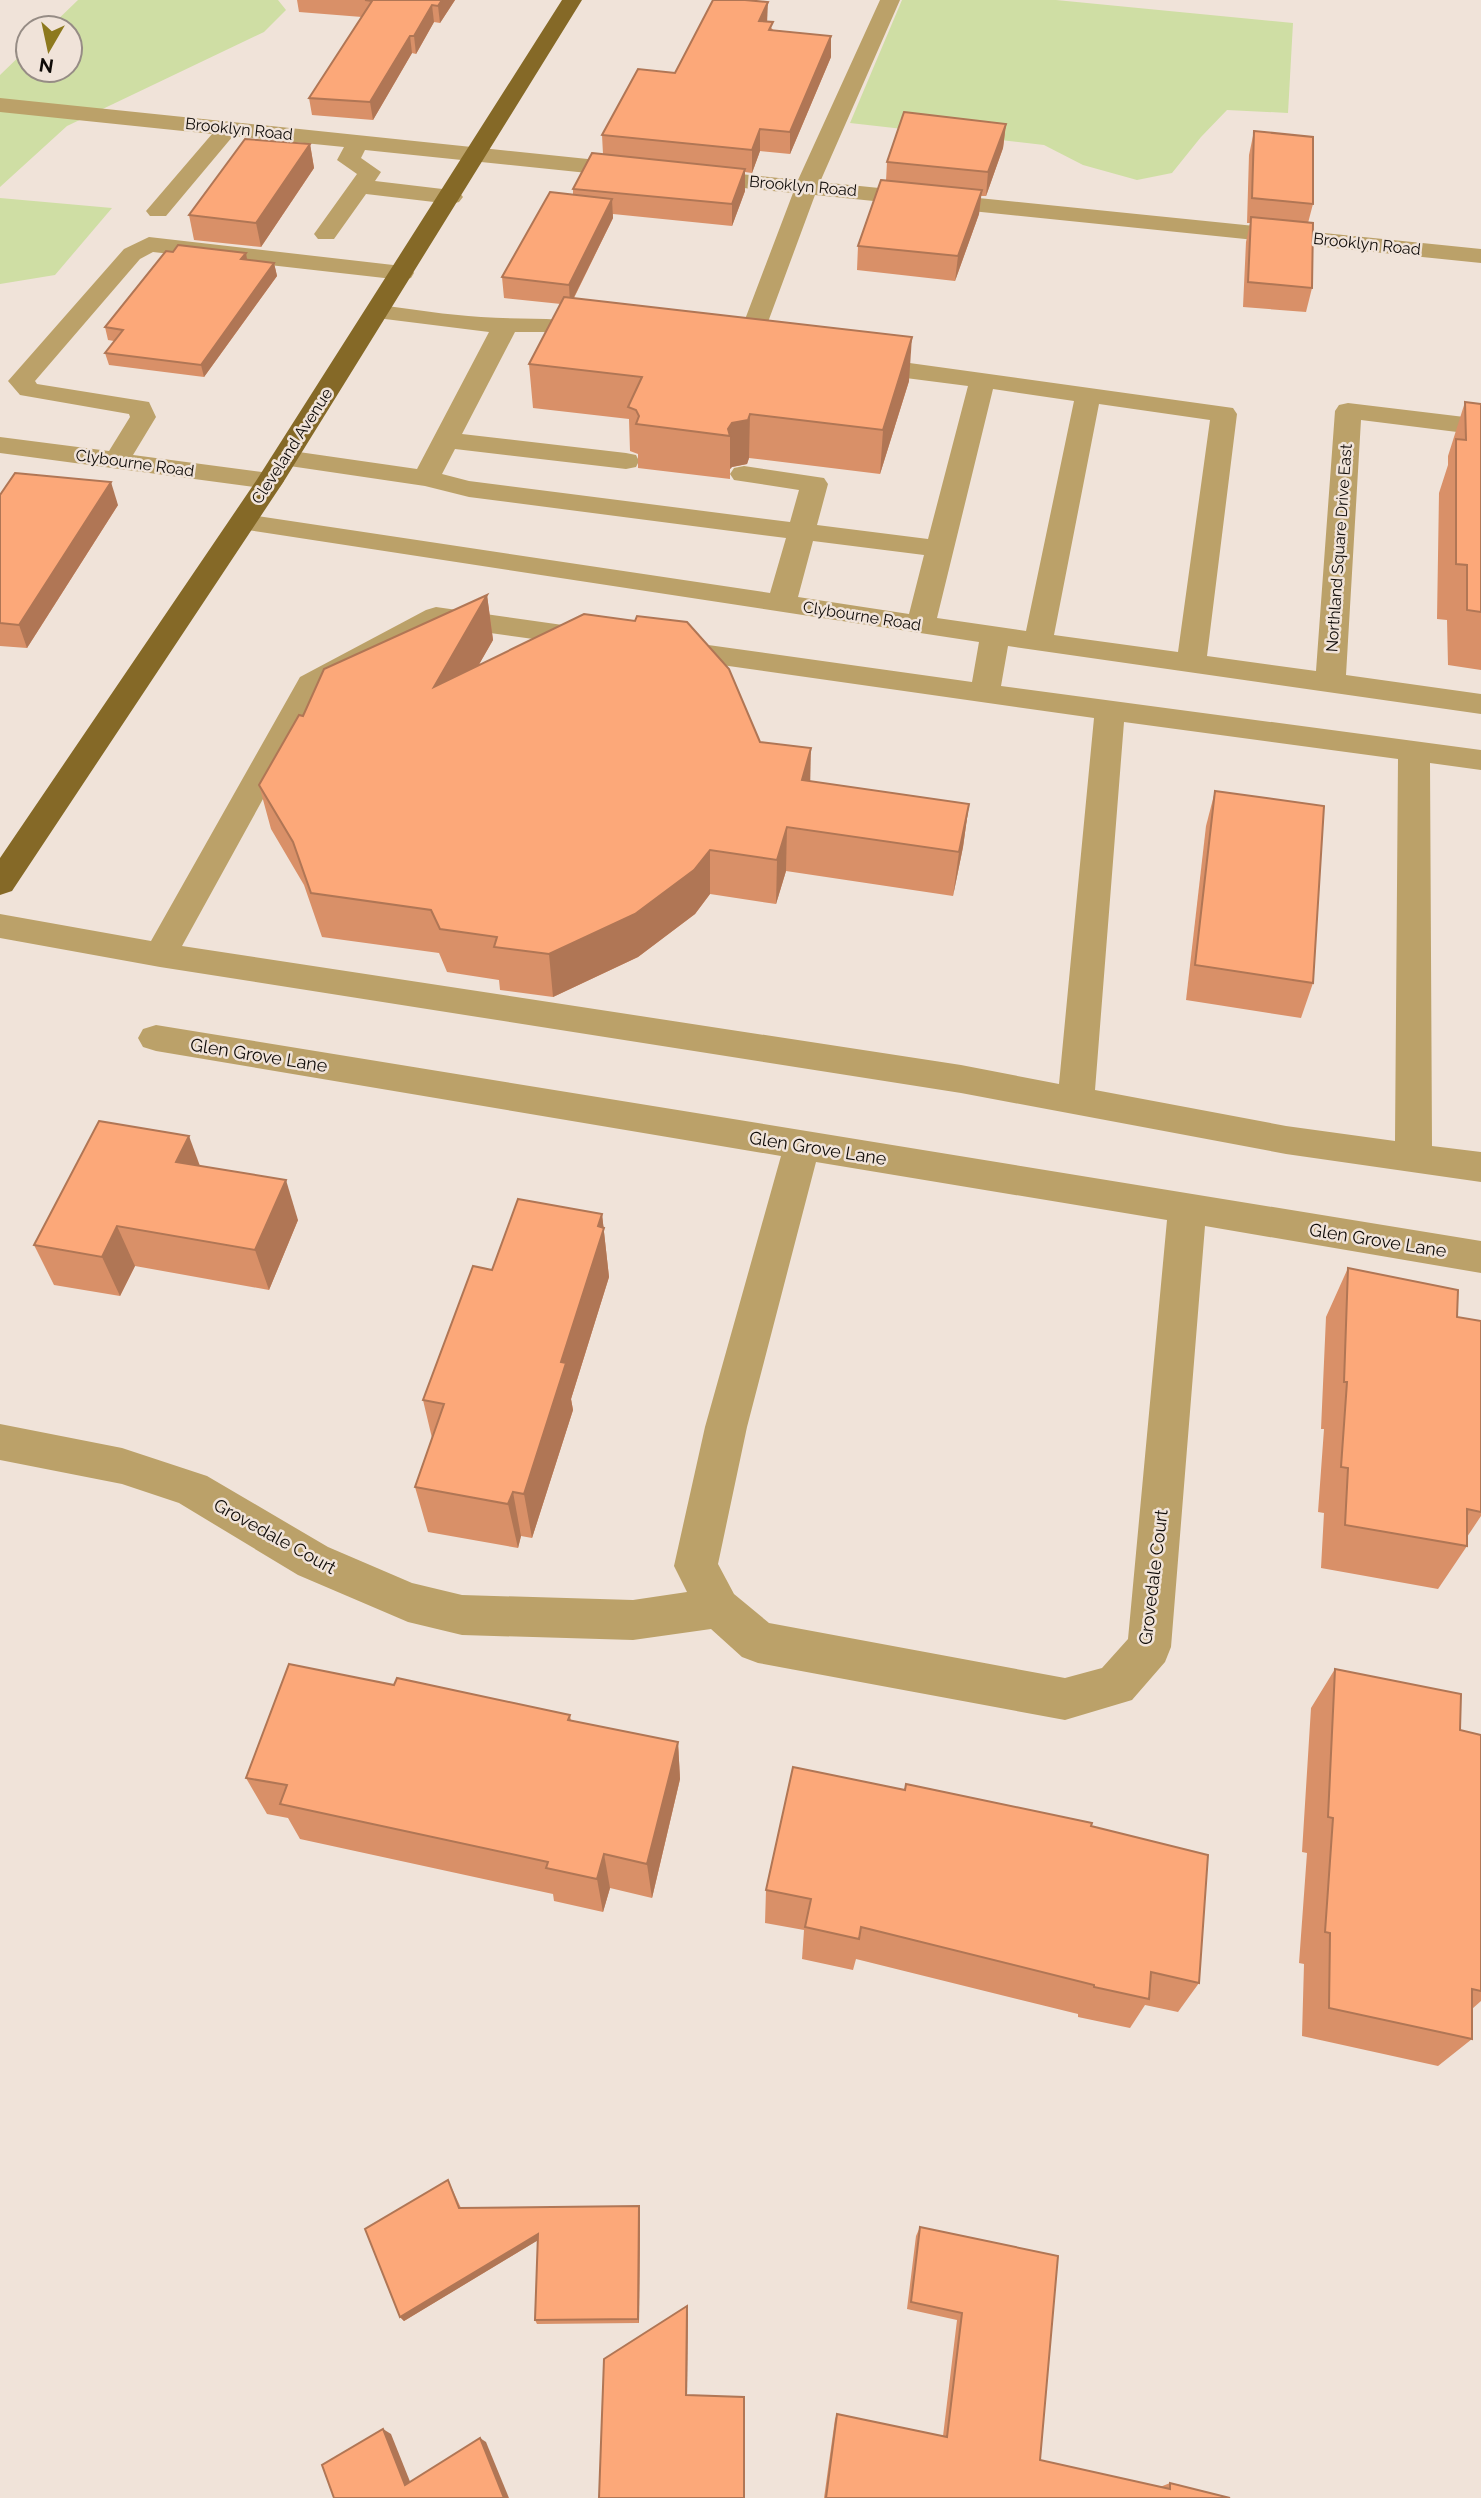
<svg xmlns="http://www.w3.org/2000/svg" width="1481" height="2498" font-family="Raleway,sans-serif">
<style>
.green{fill:#cfdea4}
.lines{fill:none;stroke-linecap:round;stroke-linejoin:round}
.minor{fill:#bba169;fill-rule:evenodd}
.major{fill:#856927;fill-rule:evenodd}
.wall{fill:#d99068}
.shaded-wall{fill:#b07655}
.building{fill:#fca879;stroke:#b07655;stroke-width:2}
.labels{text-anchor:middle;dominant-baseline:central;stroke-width:5;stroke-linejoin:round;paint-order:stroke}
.far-street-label{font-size:16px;fill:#0e0a07;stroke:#f0e3d9}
.street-label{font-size:18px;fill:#0e0a07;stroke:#f0e3d9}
</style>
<rect width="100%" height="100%" fill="#f0e3d9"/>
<g class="green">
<path d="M 78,0 L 278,0 L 286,10 L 264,32 L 67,126 L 0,187 L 0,75 L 28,48 L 28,70 L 70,70 L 70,28 L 49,28 Z"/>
<path d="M 902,0 L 1056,0 L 1293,23 L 1288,113 L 1227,110 L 1201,137 L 1172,173 L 1137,180 L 1083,165 L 1044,145 L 850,123 Z"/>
<path d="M 0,198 L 112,208 L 55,275 L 0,284 Z"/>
</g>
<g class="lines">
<g class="minor">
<path d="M 880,0 L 900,0 L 820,182 L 1481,249 L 1481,263 L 815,195 L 768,322 L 765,327 L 756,329 L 747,327 L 744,322 L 793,193 L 693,183 L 685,181 L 682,176 L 685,171 L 693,169 L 798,180 Z"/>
<path d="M 0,98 L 636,164 L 644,166 L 647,171 L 644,176 L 636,178 L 365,150 L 361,158 L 381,172 L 375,181 L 451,190 L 459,192 L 463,197 L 459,202 L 451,204 L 366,194 L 334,239 L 318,239 L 314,234 L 357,174 L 337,160 L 344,147 L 233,136 L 166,216 L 150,216 L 146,211 L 212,134 L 0,112 Z"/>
<path d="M 149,237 L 402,266 L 411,268 L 414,273 L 411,278 L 402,280 L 153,252 L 140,259 L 35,381 L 37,384 L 149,402 L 156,417 L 133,455 L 270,473 L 280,475 L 284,481 L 280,487 L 270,489 L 0,453 L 0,437 L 109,451 L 130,417 L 129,414 L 20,395 L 8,381 L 124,249 Z"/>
<path d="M 378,305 C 412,309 447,315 481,317 C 525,320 567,316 611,327 L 615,332 L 611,337 L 602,340 L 553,332 L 515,332 L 462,434 L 626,453 L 636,455 L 639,461 L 636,467 L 626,469 L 455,449 L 442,474 L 469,481 L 790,522 L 799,490 L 734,480 L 730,474 L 734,468 L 744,466 L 824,478 L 828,484 L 817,525 L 928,539 L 968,386 L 859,372 L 850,369 L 846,364 L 850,359 L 859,356 L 1233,408 L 1237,414 L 1207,656 L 1316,671 L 1335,411 L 1339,405 L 1348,403 L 1481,419 L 1481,435 L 1361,420 L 1346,675 L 1481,694 L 1481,714 L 1008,646 L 1001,686 L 1481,750 L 1481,770 L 1430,763 L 1432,1146 L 1481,1152 L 1481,1182 L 1286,1154 L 961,1093 L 160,967 L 0,938 L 0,914 L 151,941 L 300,677 L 426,610 L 436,607 L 598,630 L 608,633 L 613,639 L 608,645 L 598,648 L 440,626 L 323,690 L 182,946 L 961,1065 L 1059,1084 L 1094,718 L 665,657 L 655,655 L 650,648 L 655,641 L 665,639 L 972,682 L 979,642 L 234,528 L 230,522 L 234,516 L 244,514 L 770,593 L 786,538 L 469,497 L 425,486 L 276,464 L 272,458 L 276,452 L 285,450 L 417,469 L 489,332 L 369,317 L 366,312 L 369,307 ZM 993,389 L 1074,401 L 1026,631 L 937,618 ZM 1099,404 L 1210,420 L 1178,652 L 1054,635 ZM 813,541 L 924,555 L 909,614 L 798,597 ZM 1124,722 L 1398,759 L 1395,1141 L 1286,1126 L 1095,1090 Z"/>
<path d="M 156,1025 L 1481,1241 L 1481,1273 L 1205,1226 L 1171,1647 L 1165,1662 L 1132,1700 L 1065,1720 L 758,1663 L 742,1657 L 711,1629 L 633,1640 L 462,1635 L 408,1622 L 298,1575 L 179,1503 L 122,1484 L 0,1460 L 0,1424 L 122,1448 L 207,1476 L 328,1547 L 412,1583 L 462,1595 L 633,1600 L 687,1592 L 674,1566 L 705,1427 L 781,1156 L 156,1051 L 143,1047 L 138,1038 L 143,1029 ZM 816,1162 L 1167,1220 L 1128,1639 L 1102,1668 L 1065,1678 L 769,1623 L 734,1594 L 718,1564 L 747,1427 Z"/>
</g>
<path class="major" d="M 562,0 L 582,0 L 284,481 L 12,891 L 0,895 L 0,858 L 256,481 Z"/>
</g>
<g class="wall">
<path d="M 297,0 L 455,0 L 440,23 L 434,22 L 416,54 L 412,53 L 373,120 L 312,115 L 309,98 L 362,17 L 299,12 Z"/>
<path d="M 767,22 L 773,30 L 831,36 L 831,57 L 790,154 L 760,151 L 752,173 L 745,172 L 745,191 L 732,226 L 613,214 L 613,218 L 574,298 L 909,381 L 880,474 L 749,458 L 747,464 L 732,467 L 730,469 L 730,479 L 638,468 L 638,454 L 630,451 L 629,419 L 533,408 L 529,364 L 561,304 L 504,298 L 502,277 L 573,194 L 573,189 L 603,154 L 602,135 L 675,73 Z"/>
<path d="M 1006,124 L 1003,148 L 986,196 L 981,196 L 979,214 L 955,281 L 857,270 L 858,246 L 886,181 L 887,162 Z"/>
<path d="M 1254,131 L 1313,204 L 1308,223 L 1312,288 L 1306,312 L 1243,307 L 1246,242 L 1250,223 L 1247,223 L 1249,155 Z"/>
<path d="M 310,144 L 314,168 L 261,247 L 194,240 L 189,215 Z"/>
<path d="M 247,260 L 274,263 L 277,276 L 204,377 L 109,365 L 105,353 L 114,341 L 108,340 L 105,327 Z"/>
<path d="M 1465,402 L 1481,404 L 1481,670 L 1448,665 L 1447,620 L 1437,619 L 1439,493 L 1448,465 L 1448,456 Z"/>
<path d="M 0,495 L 118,505 L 27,648 L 0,646 Z"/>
<path d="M 487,595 L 493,640 L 478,666 L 760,742 L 810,781 L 969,804 L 963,847 L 953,896 L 786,871 L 776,904 L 710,894 L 695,914 L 638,957 L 553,997 L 500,990 L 499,980 L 447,972 L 439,953 L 322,937 L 304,885 L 271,829 L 259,785 L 303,716 Z"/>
<path d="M 1215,791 L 1313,983 L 1301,1018 L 1186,1000 L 1206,826 Z"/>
<path d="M 200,1166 L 298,1220 L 269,1290 L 135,1266 L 120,1296 L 54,1285 L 34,1245 Z"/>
<path d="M 602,1214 L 609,1277 L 571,1399 L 573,1410 L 532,1538 L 521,1536 L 518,1548 L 428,1532 L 415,1487 L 432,1438 L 423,1400 L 492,1270 Z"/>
<path d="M 1348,1268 L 1457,1317 L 1481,1321 L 1481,1516 L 1467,1537 L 1467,1546 L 1438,1589 L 1321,1568 L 1324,1513 L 1318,1512 L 1324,1429 L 1321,1429 L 1326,1317 Z"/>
<path d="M 1335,1669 L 1460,1730 L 1481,1735 L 1481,2001 L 1472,2009 L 1472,2039 L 1438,2066 L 1302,2036 L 1304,1964 L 1299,1963 L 1307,1853 L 1302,1852 L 1311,1708 Z"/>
<path d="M 394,1685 L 570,1715 L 571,1721 L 678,1742 L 680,1779 L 652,1898 L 610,1888 L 603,1912 L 554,1901 L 553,1894 L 300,1839 L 288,1818 L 267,1814 L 246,1778 Z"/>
<path d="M 1091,1826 L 1199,1983 L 1178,2012 L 1145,2005 L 1130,2028 L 1078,2017 L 1078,2014 L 856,1959 L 853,1970 L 802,1959 L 804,1930 L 765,1923 L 766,1890 Z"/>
<path d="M 448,2180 L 461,2208 L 639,2206 L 640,2211 L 639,2323 L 537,2324 L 535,2320 L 538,2240 L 404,2321 L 400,2317 Z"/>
<path d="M 920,2227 L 1040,2460 L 1160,2487 L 1170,2483 L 1230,2498 L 824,2498 L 835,2419 L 837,2414 L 943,2436 L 957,2320 L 907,2309 L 916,2236 Z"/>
</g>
<g class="shaded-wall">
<path d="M 442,0 L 455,0 L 440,23 L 438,6 Z"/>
<path d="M 768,2 L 767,24 L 759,21 Z"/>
<path d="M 432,5 L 434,22 L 416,54 L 414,36 Z"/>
<path d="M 410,36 L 412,53 L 373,120 L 370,102 Z"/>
<path d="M 831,36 L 831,57 L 790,154 L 790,132 Z"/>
<path d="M 1006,124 L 1003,148 L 986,196 L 988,172 Z"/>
<path d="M 760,129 L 760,151 L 752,173 L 752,150 Z"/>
<path d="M 310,144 L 314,168 L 261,247 L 256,223 Z"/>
<path d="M 745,169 L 745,191 L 732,226 L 732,204 Z"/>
<path d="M 982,190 L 979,214 L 955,281 L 958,256 Z"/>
<path d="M 612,199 L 613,218 L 570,305 L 569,285 Z"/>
<path d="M 246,253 L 248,265 L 241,259 Z"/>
<path d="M 274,263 L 277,276 L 204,377 L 201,365 Z"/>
<path d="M 912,337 L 909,381 L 880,474 L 883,430 Z"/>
<path d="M 750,414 L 749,458 L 747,464 L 732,467 L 730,469 L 730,436 L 728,429 L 732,423 Z"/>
<path d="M 111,482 L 118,505 L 27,648 L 19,625 Z"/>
<path d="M 487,595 L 493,640 L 441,731 L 434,687 Z"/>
<path d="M 811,748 L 810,792 L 802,780 Z"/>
<path d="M 969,804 L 963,847 L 953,896 L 959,852 Z"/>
<path d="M 787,827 L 786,871 L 776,904 L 777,860 Z"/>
<path d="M 710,850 L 710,894 L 695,914 L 638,957 L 553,997 L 549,954 Z"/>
<path d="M 189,1136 L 204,1177 L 176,1162 Z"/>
<path d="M 286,1180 L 298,1220 L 269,1290 L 255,1250 Z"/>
<path d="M 602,1214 L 609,1277 L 571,1399 L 573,1410 L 532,1538 L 524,1494 Z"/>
<path d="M 117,1226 L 135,1266 L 120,1296 L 102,1257 Z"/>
<path d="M 513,1492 L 521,1536 L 518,1548 L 508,1504 Z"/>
<path d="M 678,1742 L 680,1779 L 652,1898 L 647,1864 Z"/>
<path d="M 604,1854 L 610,1888 L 603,1912 L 597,1879 Z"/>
<path d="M 639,2206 L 640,2211 L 639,2323 L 638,2319 Z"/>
<path d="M 538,2234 L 540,2239 L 404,2321 L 400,2317 Z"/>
<path d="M 687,2306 L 688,2314 L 687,2401 L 686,2395 Z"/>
<path d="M 383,2429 L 391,2434 L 413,2489 L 405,2485 Z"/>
<path d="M 480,2438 L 486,2442 L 509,2498 L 504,2498 Z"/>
</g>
<g class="building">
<path d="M 365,0 L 442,0 L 438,6 L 432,5 L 414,36 L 410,36 L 370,102 L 309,98 L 372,1 Z"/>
<path d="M 713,0 L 745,0 L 768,2 L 759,21 L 773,22 L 769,30 L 831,36 L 790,132 L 760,129 L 752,150 L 602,135 L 638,69 L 675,73 Z"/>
<path d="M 904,112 L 1006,124 L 988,172 L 887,162 Z"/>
<path d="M 1254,131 L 1313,137 L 1313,204 L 1252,198 Z"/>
<path d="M 245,139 L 310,144 L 256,223 L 189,215 Z"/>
<path d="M 592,153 L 745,169 L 732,204 L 573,189 Z"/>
<path d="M 881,180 L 982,190 L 958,256 L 858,246 Z"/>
<path d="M 550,192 L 612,199 L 569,285 L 502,277 Z"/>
<path d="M 1251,217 L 1313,223 L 1312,288 L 1248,282 Z"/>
<path d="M 178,245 L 246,253 L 241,259 L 274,263 L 201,365 L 105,353 L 123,330 L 105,327 L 166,251 L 173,252 Z"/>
<path d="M 564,297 L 912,337 L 883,430 L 750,414 L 748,420 L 732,423 L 728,429 L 730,436 L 636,424 L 639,416 L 636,410 L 628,407 L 642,377 L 529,364 Z"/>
<path d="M 1465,402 L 1481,404 L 1481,612 L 1467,610 L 1467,565 L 1456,564 L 1456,439 L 1466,440 Z"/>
<path d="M 15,473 L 111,482 L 19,625 L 0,623 L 0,495 Z"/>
<path d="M 487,595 L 434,687 L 584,614 L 635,621 L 637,616 L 687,622 L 729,669 L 760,742 L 811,748 L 802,780 L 969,804 L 959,852 L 787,827 L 777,860 L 710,850 L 694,870 L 635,914 L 549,954 L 494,947 L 497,937 L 440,929 L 431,910 L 311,893 L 293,842 L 259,785 L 299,715 L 303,716 L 324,669 Z"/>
<path d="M 1215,791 L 1324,806 L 1313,983 L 1195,965 Z"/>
<path d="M 99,1121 L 189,1136 L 176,1162 L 286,1180 L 255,1250 L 117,1226 L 102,1257 L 34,1245 Z"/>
<path d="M 518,1199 L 602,1214 L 598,1226 L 604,1228 L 561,1362 L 566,1363 L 524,1494 L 513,1492 L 508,1504 L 415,1487 L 444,1404 L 423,1400 L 473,1266 L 492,1270 Z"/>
<path d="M 1348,1268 L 1458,1290 L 1457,1317 L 1481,1321 L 1481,1512 L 1467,1509 L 1467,1546 L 1345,1525 L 1348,1468 L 1341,1467 L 1347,1382 L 1344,1382 Z"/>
<path d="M 289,1664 L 394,1685 L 397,1678 L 570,1715 L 568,1720 L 678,1742 L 647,1864 L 604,1854 L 597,1879 L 546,1868 L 548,1862 L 280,1804 L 287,1785 L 246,1778 Z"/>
<path d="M 1335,1669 L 1461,1694 L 1460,1730 L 1481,1735 L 1481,1991 L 1472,1989 L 1472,2039 L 1329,2008 L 1330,1933 L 1325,1932 L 1333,1818 L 1328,1817 Z"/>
<path d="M 793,1767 L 905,1790 L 906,1784 L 1092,1823 L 1091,1826 L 1208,1855 L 1199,1983 L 1151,1972 L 1149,1999 L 1094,1987 L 1094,1985 L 861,1927 L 859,1939 L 805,1927 L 811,1899 L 766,1890 Z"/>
<path d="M 448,2180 L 459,2208 L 639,2206 L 638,2319 L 535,2320 L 538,2234 L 400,2317 L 365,2229 Z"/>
<path d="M 920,2227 L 1058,2256 L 1040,2460 L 1170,2489 L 1170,2483 L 1230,2498 L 826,2498 L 837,2414 L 947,2437 L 962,2313 L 911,2302 Z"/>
<path d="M 687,2306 L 686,2395 L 744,2397 L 744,2498 L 599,2498 L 604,2359 Z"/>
<path d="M 383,2429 L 405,2485 L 480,2438 L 504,2498 L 334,2498 L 322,2465 Z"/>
</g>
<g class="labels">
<g class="far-street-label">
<text transform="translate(239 129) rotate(6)">Brooklyn Road</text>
<text transform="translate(803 186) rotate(5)">Brooklyn Road</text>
<text transform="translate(1367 244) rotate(6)">Brooklyn Road</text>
<text transform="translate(292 446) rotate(-57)">Cleveland Avenue</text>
<text transform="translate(135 463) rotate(8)">Clybourne Road</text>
<text transform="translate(1339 548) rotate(-86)">Northland Square Drive East</text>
<text transform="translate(862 616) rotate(9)">Clybourne Road</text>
</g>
<g class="street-label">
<text transform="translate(259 1055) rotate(9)">Glen Grove Lane</text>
<text transform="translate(818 1148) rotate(9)">Glen Grove Lane</text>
<text transform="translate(1378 1240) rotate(9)">Glen Grove Lane</text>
<text transform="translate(275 1536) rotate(29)">Grovedale Court</text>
<text transform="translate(1153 1577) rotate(-83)">Grovedale Court</text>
</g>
</g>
<g transform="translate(49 49) rotate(189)"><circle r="33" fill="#f0e3d9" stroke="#968c85" stroke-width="2"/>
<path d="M0-5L12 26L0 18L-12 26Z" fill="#8d791e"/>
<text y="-10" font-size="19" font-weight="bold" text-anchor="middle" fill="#0e0a07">N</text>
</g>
</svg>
